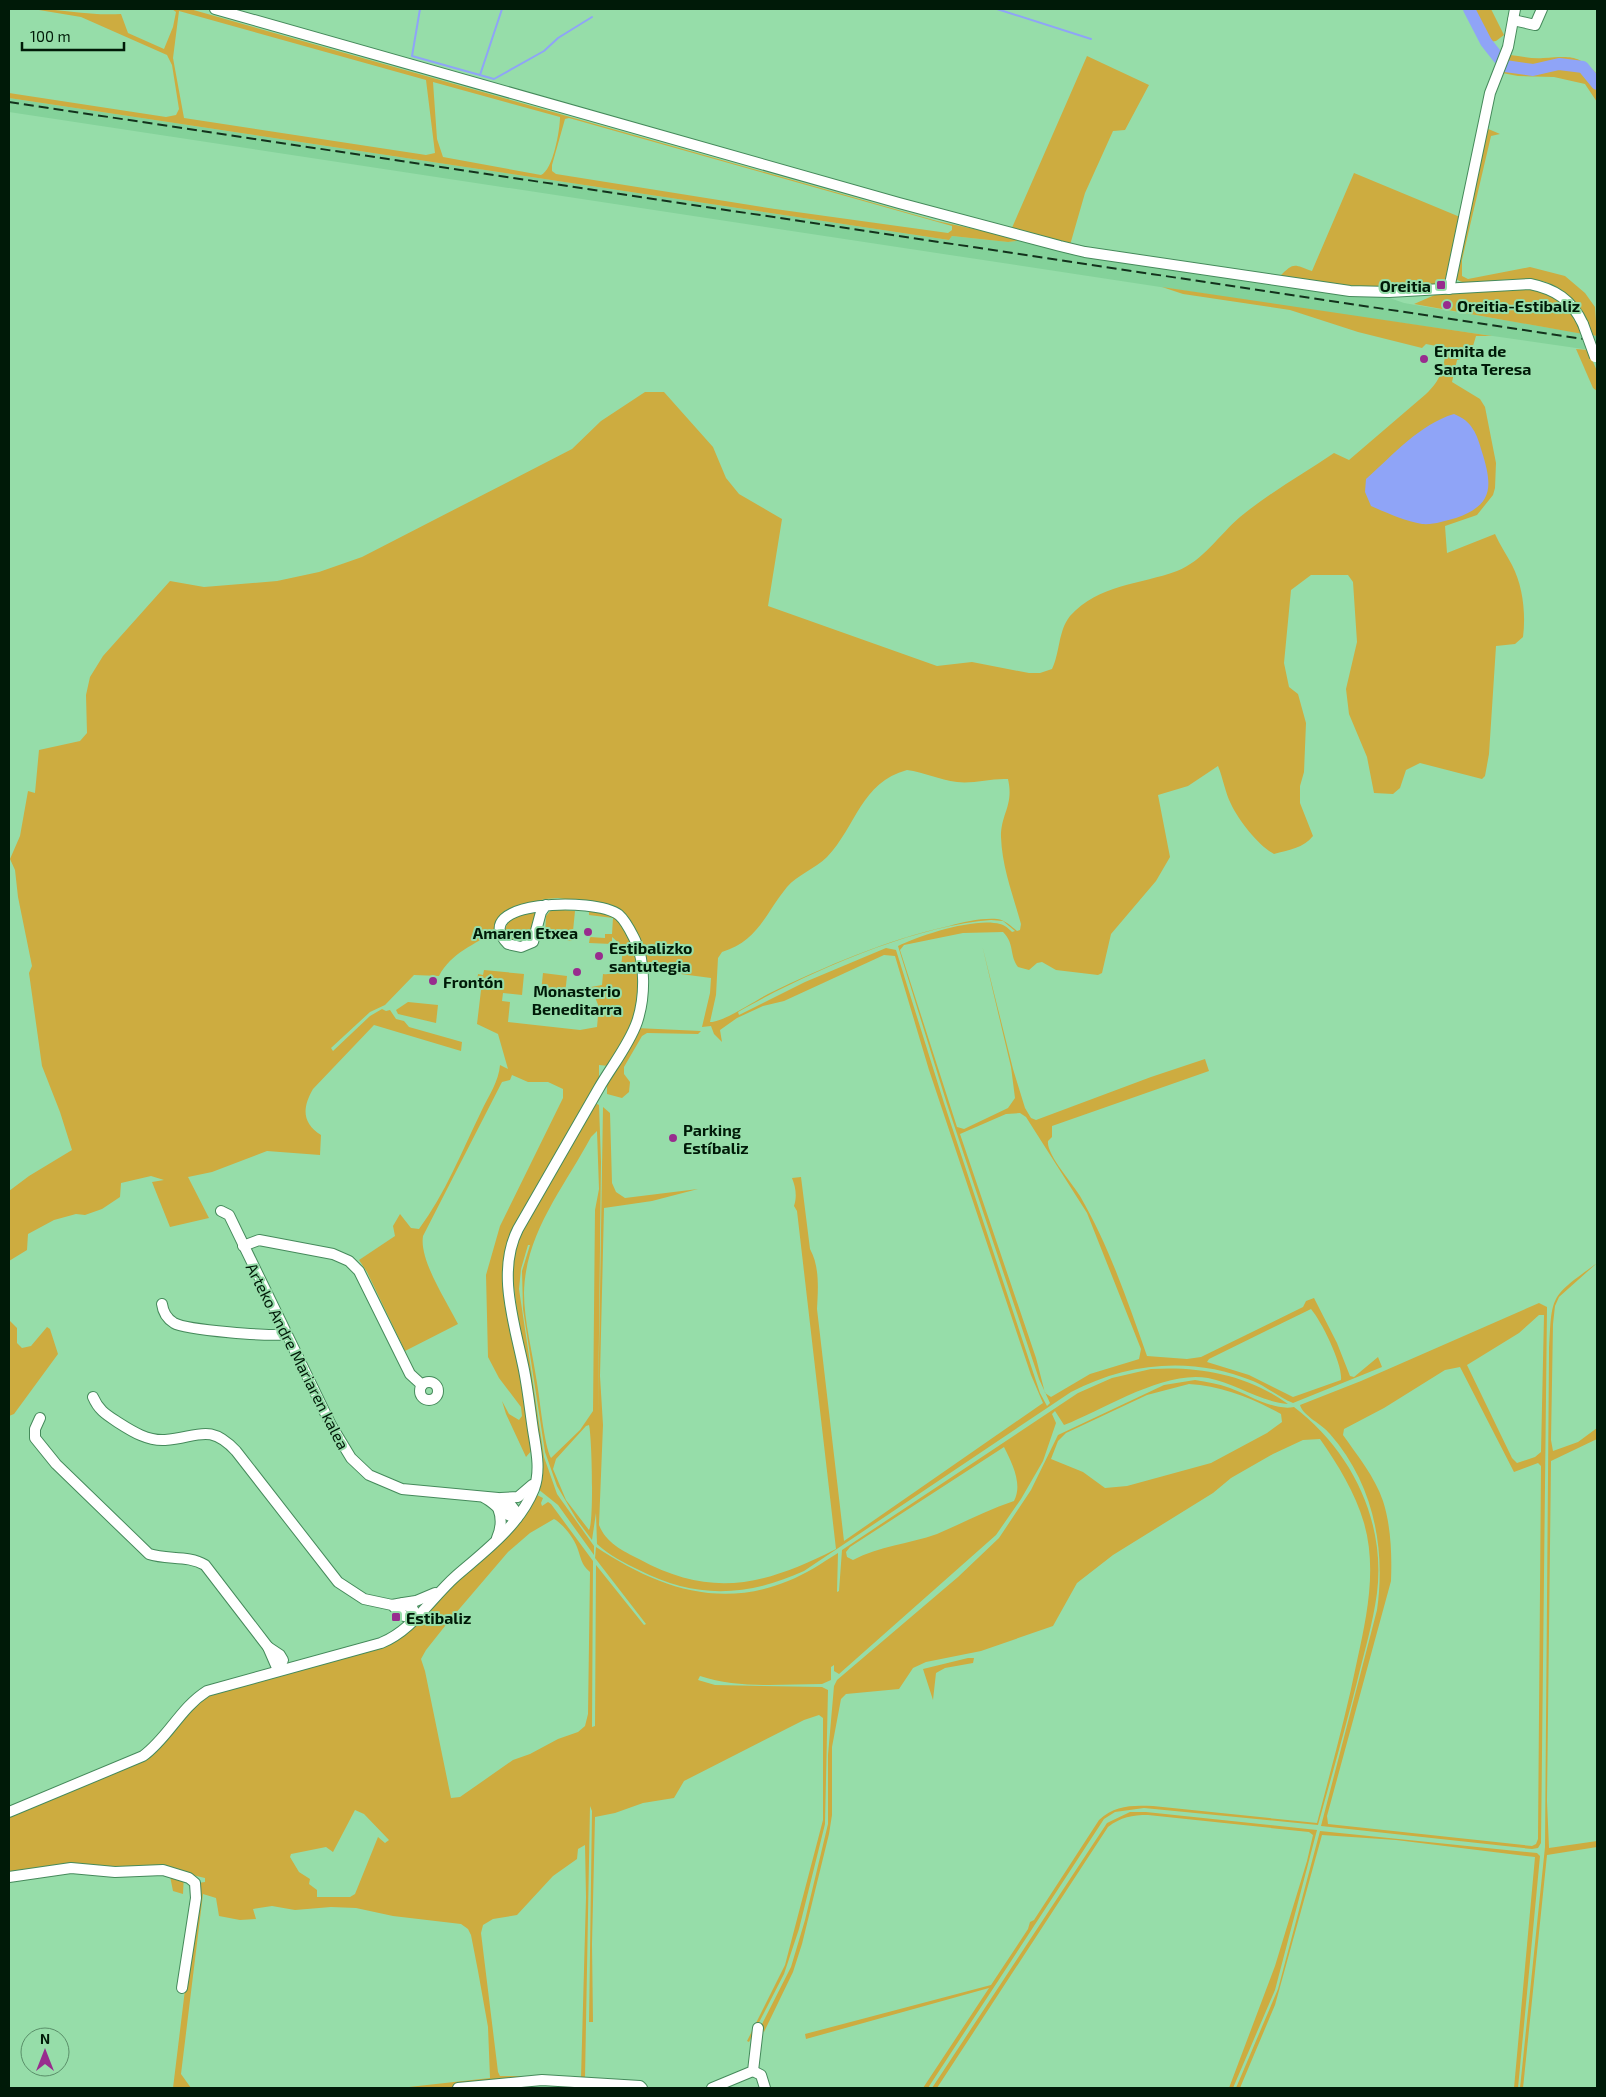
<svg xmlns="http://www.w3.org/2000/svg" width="1606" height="2097" font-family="'Exo 2',sans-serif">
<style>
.built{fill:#84d29a}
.green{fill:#cdac40;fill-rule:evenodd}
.water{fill:#8fa4f7}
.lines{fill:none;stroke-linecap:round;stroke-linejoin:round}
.stream{stroke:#8fa4f7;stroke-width:2}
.river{stroke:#8fa4f7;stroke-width:12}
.minor-casing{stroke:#458a5b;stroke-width:12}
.minor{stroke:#fff;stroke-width:10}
.rail{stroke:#13321c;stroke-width:2;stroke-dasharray:10 5;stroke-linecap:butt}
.minor-bridge-casing{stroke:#458a5b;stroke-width:12;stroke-linecap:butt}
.minor-bridge{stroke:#fff;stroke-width:10}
.poi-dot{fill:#982c8e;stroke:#96dda9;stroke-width:2}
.labels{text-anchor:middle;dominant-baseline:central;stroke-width:4;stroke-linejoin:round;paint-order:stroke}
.poi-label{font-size:16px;font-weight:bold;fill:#001a08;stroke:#96dda9;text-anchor:start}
.street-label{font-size:16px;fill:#001a08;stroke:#96dda9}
</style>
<rect width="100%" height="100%" fill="#96dda9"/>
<path class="built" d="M 9,98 L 949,240 L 952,236 L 1008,242 L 1025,240 L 1075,254 L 1257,283 L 1353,296 L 1384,296 L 1404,303 L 1597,336 L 1597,351 L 1325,312 L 9,112 Z"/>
<g class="green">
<path d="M 33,9 C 63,9 91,16 121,14 L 128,33 L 164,49 L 173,27 L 176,12 L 172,9 L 190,9 L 937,221 L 1025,240 L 1008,242 L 952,236 L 949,240 L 9,98 L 9,93 L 166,117 L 176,115 L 179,109 L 172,65 L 167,55 L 81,17 ZM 179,11 L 426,80 L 435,153 L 426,155 L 184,118 L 173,58 ZM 433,82 L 560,117 C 560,130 553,170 541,175 L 443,157 L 437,139 ZM 569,118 L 952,226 L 952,230 L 948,233 L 775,209 L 556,174 L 552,171 L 552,165 L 565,119 Z"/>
<path d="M 1464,9 L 1491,9 L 1504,35 L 1496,41 L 1482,43 Z"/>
<path d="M 1510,55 C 1521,56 1532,59 1543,58 C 1569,57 1577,53 1597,74 L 1597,102 L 1585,84 L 1554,77 L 1518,76 L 1502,73 Z"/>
<path d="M 1087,56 L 1149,85 L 1125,130 L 1113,131 L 1085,193 L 1070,245 L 1011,230 Z"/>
<path d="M 1486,128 L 1500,134 L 1491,136 L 1462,260 L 1462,276 L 1468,279 L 1530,267 L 1565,276 L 1585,293 L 1595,307 L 1597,336 L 1592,335 C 1566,276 1543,275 1482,282 C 1473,283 1465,285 1456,279 L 1456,271 Z"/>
<path d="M 1354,173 L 1460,217 L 1445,280 L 1440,285 L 1391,288 L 1338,285 L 1279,277 C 1294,262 1293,264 1312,271 Z"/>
<path d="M 1162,287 L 1492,336 L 1476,336 L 1470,356 L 1457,360 L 1452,382 L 1480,399 L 1485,407 L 1496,463 L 1495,488 L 1493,495 L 1477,515 L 1445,526 L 1447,553 L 1495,534 C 1500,545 1506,554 1512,565 C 1523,586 1526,614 1523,637 L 1515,644 L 1496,646 L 1489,754 L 1485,776 L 1482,779 L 1420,763 L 1406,770 L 1400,788 L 1393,794 L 1374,793 L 1367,757 L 1349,714 L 1346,689 L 1357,642 L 1353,582 L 1348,575 L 1311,575 L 1291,590 L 1284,663 L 1289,687 L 1298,694 L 1306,723 L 1304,772 L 1300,786 L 1300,803 L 1313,836 C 1304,848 1288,850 1274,854 C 1259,846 1239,821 1231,804 C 1225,792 1223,778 1218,766 L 1188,786 L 1158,795 L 1170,857 L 1156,881 L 1111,934 L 1102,973 L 1098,975 L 1056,970 L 1042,962 L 1037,963 L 1029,970 L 1018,967 C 1009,955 1015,944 1003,932 L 963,933 L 904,945 L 900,950 L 957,1127 L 964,1129 L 1008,1108 L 1015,1098 L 1011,1067 L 982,945 L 1013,1069 L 1025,1108 L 1031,1118 L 1036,1120 L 1151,1077 L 1205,1059 L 1209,1071 L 1052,1126 L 1052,1137 L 1048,1141 C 1046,1154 1073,1184 1080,1196 C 1109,1246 1128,1302 1147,1356 L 1187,1359 L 1201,1357 L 1303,1307 L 1306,1301 L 1314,1298 L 1337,1343 L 1350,1376 L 1354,1377 L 1378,1357 L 1382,1367 L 1293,1403 C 1280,1398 1267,1387 1253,1381 C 1193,1356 1128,1362 1071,1392 L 804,1571 C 747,1597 695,1599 639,1570 C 624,1563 609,1555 597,1544 L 596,1513 L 592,1540 L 577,1520 L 557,1486 L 545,1452 L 523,1309 L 522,1271 L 530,1245 L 528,1245 L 521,1269 L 519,1289 L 544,1457 L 557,1494 L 594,1546 L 594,1555 L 558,1505 L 538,1489 L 512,1270 L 518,1235 L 595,1103 L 599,1105 L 601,1162 L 598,1417 L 603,1107 L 610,1113 L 612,1183 L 616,1192 L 625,1198 L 698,1189 L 652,1201 L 604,1208 L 600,1376 L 603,1425 L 599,1525 C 606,1543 623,1551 639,1559 C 712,1599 765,1585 836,1549 L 797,1211 L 794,1206 C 797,1197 796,1188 792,1178 L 801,1177 L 810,1249 C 820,1267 818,1290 817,1309 L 844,1541 L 1043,1403 L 1031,1375 L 929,1070 L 895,956 L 884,955 L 784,1001 L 763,1006 L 737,1018 L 720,1030 L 722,1042 L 714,1034 L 711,1026 L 702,1027 L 710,993 L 711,978 L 658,971 L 647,974 L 645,960 L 608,905 L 558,898 L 545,899 L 506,910 L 500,915 L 496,931 C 475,944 451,953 439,976 L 414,975 L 385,1005 L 370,1012 L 331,1048 L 333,1051 L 370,1016 L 382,1009 L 386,1011 L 390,1010 L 396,1019 L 404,1021 L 409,1027 L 462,1042 L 461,1051 L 374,1025 L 313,1089 C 302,1108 302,1123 321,1135 L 320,1155 L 267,1151 L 212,1172 L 188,1177 L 209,1218 L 170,1227 L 152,1182 L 164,1180 L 151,1176 L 121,1183 L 120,1197 L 102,1209 L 85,1215 L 76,1214 L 54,1220 L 28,1234 L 27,1250 L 9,1261 L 9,1191 L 29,1176 L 72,1150 L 60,1112 L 42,1066 L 29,973 L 32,966 L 18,897 L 15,870 L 10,859 L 20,836 L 28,791 L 35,793 L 39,750 L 80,741 L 87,733 L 86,695 L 90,677 L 103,656 L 170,581 L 204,587 L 277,581 L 319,572 L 362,557 L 572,449 L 601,421 L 645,392 L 664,392 L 713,447 L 726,478 L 739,494 L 782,519 L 768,606 L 937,666 L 972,662 L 1029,673 L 1040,673 L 1052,669 C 1060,653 1058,631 1070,616 C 1099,584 1139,585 1177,571 C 1203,561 1219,535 1240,517 C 1269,493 1303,474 1334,453 L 1349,460 L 1426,394 C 1441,380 1444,368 1446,348 L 1426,344 L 1422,348 L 1358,332 L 1290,310 L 1183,294 ZM 907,770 C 924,772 939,780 957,782 C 974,784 991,778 1008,779 C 1014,806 1001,813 1001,837 C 1002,867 1013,895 1021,924 L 1020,930 L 1017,931 C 1011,926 1005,920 997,919 C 981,918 964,922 949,926 C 886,940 826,966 768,994 C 756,1000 722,1023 710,1022 L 716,995 L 718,958 L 722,952 C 758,941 765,914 787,887 C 797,875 815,869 827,857 C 856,827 861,782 907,770 ZM 991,920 L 1003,921 L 1015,931 L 1012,932 C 1009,929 1005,925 1000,924 C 976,917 920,935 898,946 L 947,1104 L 1039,1379 L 1050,1403 L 1047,1406 L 1040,1393 L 944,1103 L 896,950 L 886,948 L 805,982 L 739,1015 L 738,1012 C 804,974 915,925 991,920 ZM 1020,1113 L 1026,1117 L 1087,1213 L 1141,1349 L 1139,1359 L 1136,1360 L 1090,1374 L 1051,1397 L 1045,1393 L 1036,1358 L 960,1134 L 1006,1114 ZM 597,1131 L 599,1189 L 595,1210 L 593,1411 L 580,1430 L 551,1458 C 544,1445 540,1400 537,1383 C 533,1355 524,1321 524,1293 C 525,1233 565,1186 591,1137 ZM 1311,1309 C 1322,1322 1343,1365 1341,1380 L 1293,1397 L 1249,1375 L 1207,1362 L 1209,1359 ZM 589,1425 C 592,1437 594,1523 589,1530 L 566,1500 L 553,1469 L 556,1459 L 586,1426 Z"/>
<path d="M 1532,287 C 1564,301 1567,302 1583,334 L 1414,304 L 1437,294 Z"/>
<path d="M 1576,349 L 1588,350 L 1597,371 L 1597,391 L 1593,388 Z"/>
<path d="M 552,909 L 575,911 L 572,941 L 545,937 L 546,916 Z"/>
<path d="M 589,910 C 600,911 613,914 621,922 C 640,941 641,1001 631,1025 C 625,1039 616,1053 609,1066 L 599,1065 L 599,1081 L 512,1231 L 506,1248 L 505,1260 L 532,1450 L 526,1457 L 506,1414 L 502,1401 L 509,1414 L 519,1420 L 522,1416 L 521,1407 L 499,1378 L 488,1357 L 486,1275 L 500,1226 L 563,1098 L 563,1089 L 548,1082 L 528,1082 L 512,1075 L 510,1080 L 502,1082 L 423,1236 C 419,1260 447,1302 458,1324 L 405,1351 L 367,1272 L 359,1260 L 395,1236 L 393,1226 L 400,1214 L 411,1228 L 419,1229 C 445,1194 462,1151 481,1112 C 488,1097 499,1081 500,1065 L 508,1069 L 498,1034 L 477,1024 L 482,982 L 477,982 L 478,974 L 483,975 L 484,970 L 524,974 L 522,995 L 503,993 L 502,1001 L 510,1002 L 508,1022 L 580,1030 L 597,1027 L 598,1016 L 602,1015 L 591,987 L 602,985 L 603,974 C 625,977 628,948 612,937 L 612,944 L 589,943 L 590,937 L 605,938 L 605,934 L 612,934 L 613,918 L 589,915 Z"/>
<path d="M 536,911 L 533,935 L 524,943 L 511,942 L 505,929 C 510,915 523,915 536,911 Z"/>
<path d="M 543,973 L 567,976 L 565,994 L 541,992 Z"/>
<path d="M 408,1002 L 438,1005 L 436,1023 L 398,1014 L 396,1010 Z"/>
<path d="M 636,1028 L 701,1031 L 698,1034 L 647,1033 L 642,1036 L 624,1067 L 624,1074 L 630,1082 L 629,1092 L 622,1098 L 607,1094 L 607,1079 Z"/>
<path d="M 1597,1263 L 1559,1297 L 1555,1306 L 1553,1324 L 1551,1440 L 1553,1451 L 1578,1442 L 1597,1428 L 1597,1439 L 1551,1461 L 1547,1801 L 1549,1848 L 1597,1841 L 1597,1847 L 1547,1855 L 1523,2088 L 1520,2088 L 1545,1847 L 1549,1353 C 1552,1294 1549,1298 1597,1263 Z"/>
<path d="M 1539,1303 L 1547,1307 L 1541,1843 L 1538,1848 L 1532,1849 L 1321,1826 L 1377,1610 C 1386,1547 1373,1483 1330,1434 C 1322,1424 1303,1416 1300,1405 L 1361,1381 ZM 1539,1315 L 1544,1315 L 1541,1452 L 1535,1457 L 1517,1463 L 1512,1458 L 1467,1365 L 1519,1333 ZM 1460,1367 L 1514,1472 L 1538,1463 L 1541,1466 L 1538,1839 L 1536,1844 L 1532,1846 L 1328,1824 L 1327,1816 L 1391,1581 C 1392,1555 1391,1526 1383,1501 C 1375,1477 1357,1455 1343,1435 L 1344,1429 L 1384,1408 L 1445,1370 Z"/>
<path d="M 9,1320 L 17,1328 L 17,1343 L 22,1348 L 31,1346 L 47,1327 L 50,1329 L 58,1354 L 14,1414 L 9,1416 Z"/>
<path d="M 1151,1369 C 1200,1366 1248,1375 1288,1404 C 1261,1402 1235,1383 1208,1378 C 1164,1370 1105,1409 1064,1425 L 1055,1411 L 1052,1414 L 1056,1423 L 1043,1461 L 1021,1499 L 996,1535 L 839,1674 L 834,1671 L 834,1665 L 831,1667 L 831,1680 L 822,1684 C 782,1684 738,1689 700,1676 L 698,1680 L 715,1685 L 822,1687 L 828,1690 L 825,1824 L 799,1929 L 784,1974 L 749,2042 L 747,2041 L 785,1965 L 823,1820 L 823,1718 L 819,1715 L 804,1720 L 684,1781 L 674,1798 L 643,1803 L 615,1813 L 595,1817 L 592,1944 L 593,2022 L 589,2022 L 592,1811 L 590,1806 L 585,2078 L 581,2078 L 586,1897 L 585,1845 L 578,1849 L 577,1859 L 553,1876 L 517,1915 L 493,1919 L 483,1925 L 481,1933 L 498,2072 L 500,2076 L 532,2076 L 532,2079 L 442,2088 L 400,2088 L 490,2078 L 488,2027 L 478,1971 L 471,1935 L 468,1929 L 461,1924 L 393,1916 L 356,1908 L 331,1907 L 295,1910 L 272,1906 L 253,1909 L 256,1919 L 240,1920 L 219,1916 L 216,1898 L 203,1894 L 181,2074 L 191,2088 L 173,2088 L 198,1883 L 205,1882 L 205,1878 L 184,1873 L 183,1894 L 173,1891 L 170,1876 L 139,1875 L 136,1868 L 9,1874 L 9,1815 L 133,1765 L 186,1712 L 212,1692 L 390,1642 L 537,1495 L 543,1498 L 541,1503 L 542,1506 L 548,1502 L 551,1504 L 593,1561 L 592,1727 L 595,1726 L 596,1565 L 644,1625 L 646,1624 L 595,1558 L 596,1547 C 655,1586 718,1610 788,1581 C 806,1574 822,1563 838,1553 L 837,1592 L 839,1591 L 842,1550 L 1078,1393 L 1112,1378 ZM 1004,1447 C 1012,1463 1023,1484 1014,1501 C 987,1510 963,1523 937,1534 C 909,1544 879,1546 853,1560 L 847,1557 L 846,1552 L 850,1547 ZM 554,1519 C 563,1524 573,1537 577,1547 C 581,1557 581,1565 590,1572 L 588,1714 L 585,1726 L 578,1732 L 558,1739 L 530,1754 L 513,1760 L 460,1797 L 451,1798 L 425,1671 L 421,1659 L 426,1650 L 449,1621 L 508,1552 L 530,1533 ZM 355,1810 L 364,1814 L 389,1840 L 385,1843 L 378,1837 L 355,1894 L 350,1897 L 317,1897 L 317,1890 L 309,1884 L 310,1879 L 299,1872 L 290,1857 L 291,1854 L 326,1847 L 333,1852 Z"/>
<path d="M 1195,1380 C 1207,1382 1219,1384 1230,1388 C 1249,1395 1274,1411 1294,1407 C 1351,1450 1386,1521 1377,1593 C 1373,1623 1364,1653 1357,1682 C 1345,1730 1331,1778 1318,1825 L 1144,1808 L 1115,1812 L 1104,1819 L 928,2088 L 923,2088 L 989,1988 L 806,2039 L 805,2034 L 991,1985 L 1028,1929 L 1030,1922 L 1034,1920 L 1099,1820 C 1115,1805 1132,1805 1153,1806 L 1317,1823 C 1331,1769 1346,1716 1357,1661 C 1367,1616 1377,1568 1364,1523 C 1355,1492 1338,1465 1320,1439 L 1303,1440 L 1273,1454 L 1231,1478 L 1213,1493 L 1113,1555 L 1077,1583 L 1053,1626 L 981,1651 L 926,1662 L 913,1668 L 899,1689 L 846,1694 L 841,1699 L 832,1747 L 832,1815 L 829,1834 L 802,1944 L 793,1972 L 764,2032 L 760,2028 L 791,1967 L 805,1920 L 828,1824 L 828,1755 L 834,1686 L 837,1680 L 958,1577 L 999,1538 L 1031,1490 L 1058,1435 L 1164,1385 ZM 1189,1384 C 1222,1386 1252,1398 1281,1414 L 1282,1422 L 1267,1433 L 1211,1463 L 1127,1486 L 1105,1488 L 1083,1472 L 1051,1459 L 1058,1441 L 1066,1433 L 1147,1395 Z"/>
<path d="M 968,1658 L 974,1658 L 973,1663 L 945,1668 L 936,1673 L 933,1700 L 923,1669 Z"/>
<path d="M 1130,1812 L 1146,1812 L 1317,1830 L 1275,1990 L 1233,2088 L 1229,2088 L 1275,1966 L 1307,1861 L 1313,1835 L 1309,1832 L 1148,1815 C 1132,1815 1121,1817 1108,1827 L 937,2088 L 932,2088 L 1107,1823 Z"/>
<path d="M 1320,1831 L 1537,1853 L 1540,1856 L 1518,2088 L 1514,2088 L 1535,1857 L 1396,1840 L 1322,1835 L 1275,2005 L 1240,2088 L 1236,2088 L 1278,1989 Z"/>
</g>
<path class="water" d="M 1454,414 C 1472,421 1477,434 1482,452 C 1493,487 1493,505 1456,518 C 1445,521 1433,525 1422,524 C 1405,521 1387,513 1371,506 L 1365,492 L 1366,479 C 1393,455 1420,424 1454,414 Z"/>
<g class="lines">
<g class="stream">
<path d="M 420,9 L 412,56 L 494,79 L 544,51 L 558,38 L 592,17"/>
<path d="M 997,9 L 1091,39"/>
<path d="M 480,75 L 502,9"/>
</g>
<path class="river" d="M 1469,9 L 1486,42 L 1505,66 L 1533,70 L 1559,64 L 1583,67 L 1597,84"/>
<defs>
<g id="minor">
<path d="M 215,9 L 899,203 L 1060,246 L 1085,252 L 1350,291 L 1389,292 L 1530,284 C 1555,289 1572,300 1583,324"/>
<path d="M 1513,20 L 1535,25 L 1542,9"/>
<path d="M 1449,289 L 1490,93 L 1508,47 L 1515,9"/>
<path d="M 221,1211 L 229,1215 L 331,1425 L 351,1458 L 369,1475 L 402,1489 L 498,1498 L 510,1504 L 517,1513 L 517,1518 C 502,1515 496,1503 483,1497"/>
<path d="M 243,1246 L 259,1240 L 333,1254 L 349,1261 L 359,1271 L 410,1374 L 422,1385"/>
<path d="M 162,1304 C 163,1312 166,1318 174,1323 C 186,1330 271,1337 286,1334"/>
<circle cx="429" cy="1391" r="9"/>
<path d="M 93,1397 C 99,1411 107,1415 119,1423 C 133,1432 148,1441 165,1440 C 197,1438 209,1422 236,1451 L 338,1582 L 364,1599 L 392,1605 L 403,1603 L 413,1609 L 415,1619 L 404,1616 L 392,1605"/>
<path d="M 40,1418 L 35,1429 L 35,1438 L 56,1464 L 149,1554 C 167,1560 188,1555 205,1565 L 268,1647 L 278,1670"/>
<path d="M 501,1498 L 518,1497 L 532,1485"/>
<path d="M 497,1538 C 501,1529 502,1518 498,1508"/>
<path d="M 403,1603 L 416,1601 L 435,1593"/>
<path d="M 268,1647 L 280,1655 L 283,1660 L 278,1670"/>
<path d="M 9,1812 L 143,1756 C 168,1738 180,1708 207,1691 L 381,1643 C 413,1630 431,1598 456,1576 C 485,1551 519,1526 534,1489 C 541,1470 536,1449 533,1430 C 530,1410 528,1390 524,1370 C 515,1325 496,1272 518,1229 C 545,1182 572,1135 599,1088 C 611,1067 629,1045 637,1022 C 645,998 646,963 635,940 C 631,932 626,921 619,915 C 595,896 466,901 508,944 L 521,947 L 533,942 L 541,912 L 546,905"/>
<path d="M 9,1877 L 71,1868 L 115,1872 L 163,1870 L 189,1878 L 195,1883 L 196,1898 L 182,1988"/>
<path d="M 753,2071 L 761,2075 L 765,2088"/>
<path d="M 458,2088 L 542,2080 L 640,2086 L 642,2088"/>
<path d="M 712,2088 L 753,2071 L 758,2028"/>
</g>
</defs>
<use href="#minor" class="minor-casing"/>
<use href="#minor" class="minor"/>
<path class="rail" d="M 9,102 L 1597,341"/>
<defs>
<path id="minor-bridge" d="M 1583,324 L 1595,357"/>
</defs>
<use href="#minor-bridge" class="minor-bridge-casing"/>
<use href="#minor-bridge" class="minor-bridge"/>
</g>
<g class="poi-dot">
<rect x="1436" y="280" width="10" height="10" rx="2.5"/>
<circle cx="1447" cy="305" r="5"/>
<circle cx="1424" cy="359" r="5"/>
<circle cx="588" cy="932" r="5"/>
<circle cx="599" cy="956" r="5"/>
<circle cx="577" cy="972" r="5"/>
<circle cx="433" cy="981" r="5"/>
<circle cx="673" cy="1138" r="5"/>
<rect x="391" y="1612" width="10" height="10" rx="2.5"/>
</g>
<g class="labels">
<g class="poi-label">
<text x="1431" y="285" text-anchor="end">Oreitia</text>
<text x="1457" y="305">Oreitia-Estibaliz</text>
<text x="1434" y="350">Ermita de<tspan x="1434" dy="18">Santa Teresa</tspan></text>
<text x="578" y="932" text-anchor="end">Amaren Etxea</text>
<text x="609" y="947">Estibalizko<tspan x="609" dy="18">santutegia</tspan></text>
<text x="443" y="981">Frontón</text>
<text x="577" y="990" text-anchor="middle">Monasterio<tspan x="577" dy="18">Beneditarra</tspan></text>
<text x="683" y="1129">Parking<tspan x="683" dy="18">Estíbaliz</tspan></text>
<text x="406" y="1617">Estibaliz</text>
</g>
<g class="street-label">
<text transform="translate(298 1356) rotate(63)">Arteko Andre Mariaren kalea</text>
</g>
</g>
<rect width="1606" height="2097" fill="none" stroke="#001a08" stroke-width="20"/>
<g transform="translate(45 2052)"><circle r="24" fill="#96dda9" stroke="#5a8f69"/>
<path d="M0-4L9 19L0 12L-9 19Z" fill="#982c8e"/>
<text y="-8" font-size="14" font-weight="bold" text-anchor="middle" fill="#001a08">N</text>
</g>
<path d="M22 42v8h102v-8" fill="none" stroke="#001a08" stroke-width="2.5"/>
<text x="30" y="42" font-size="15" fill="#001a08" stroke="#96dda9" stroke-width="4" paint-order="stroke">100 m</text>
</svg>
